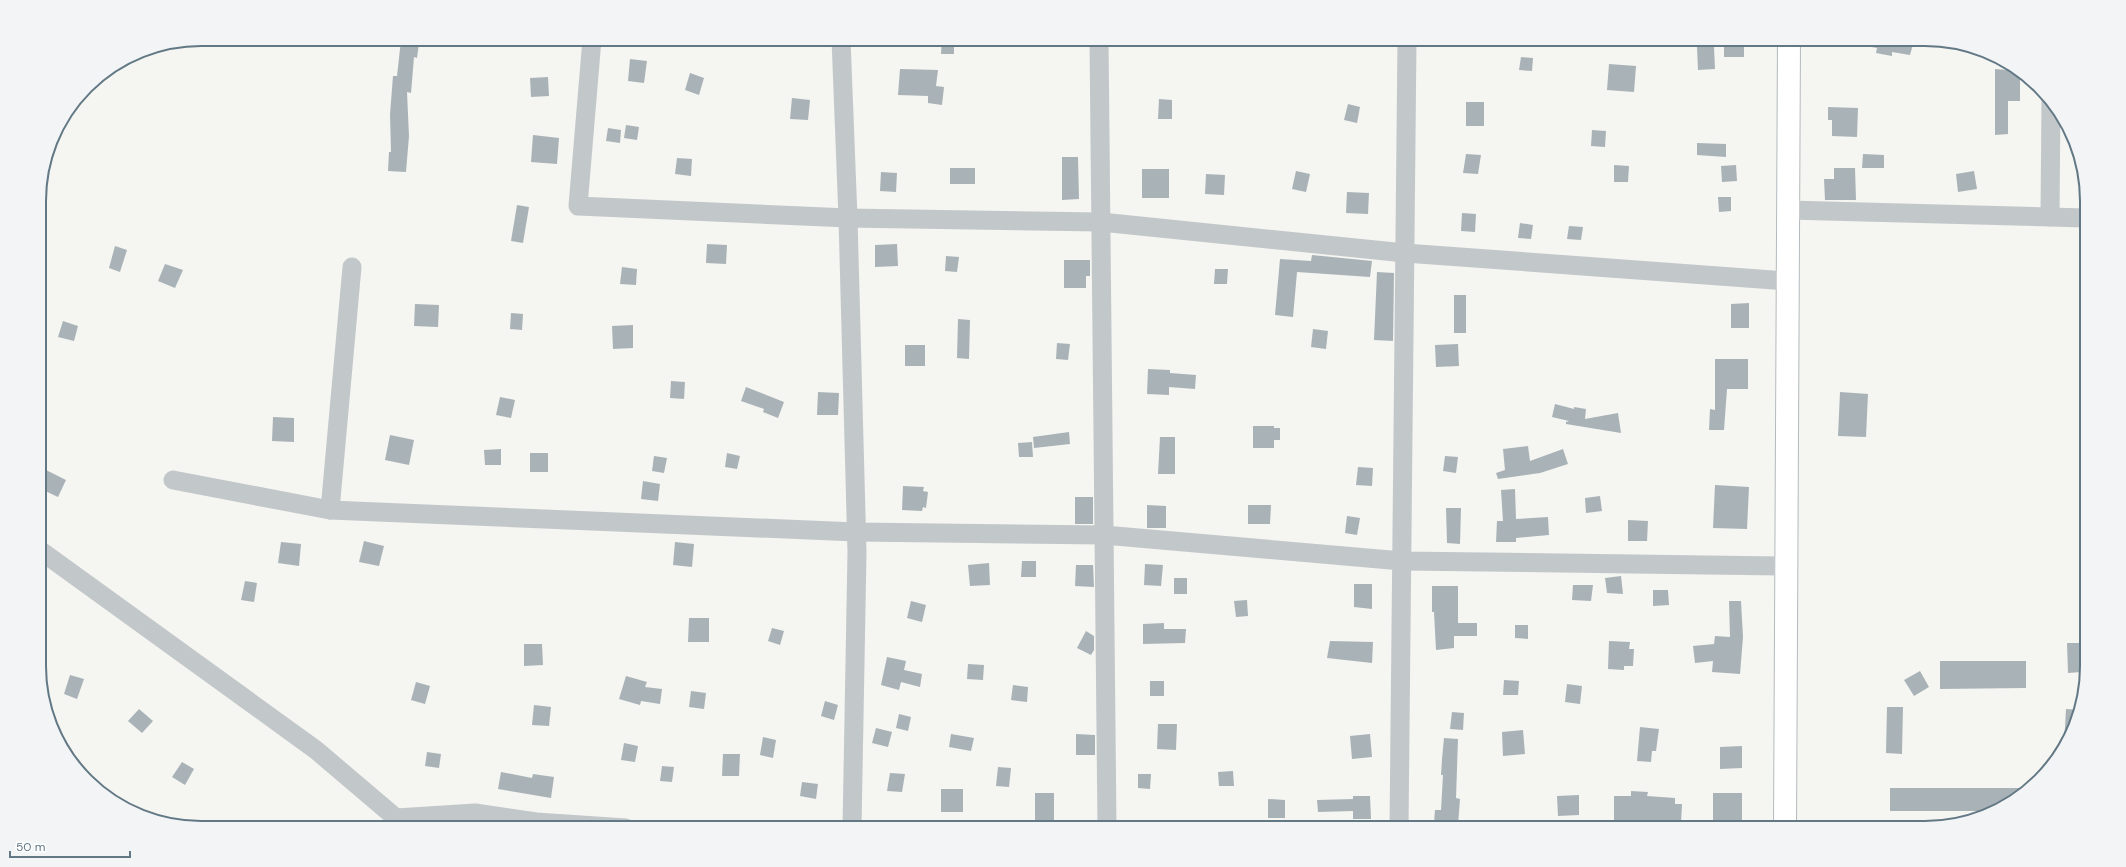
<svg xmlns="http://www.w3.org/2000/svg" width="2126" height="867" font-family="'DM Sans',sans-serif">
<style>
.building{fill:#a9b3b7}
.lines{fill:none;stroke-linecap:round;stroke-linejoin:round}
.secondary-casing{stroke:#b4babe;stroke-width:24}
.street{stroke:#c2c7ca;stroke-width:19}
.secondary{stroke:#fff;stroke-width:22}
.rim{fill:none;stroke:#627885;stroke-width:2}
</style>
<rect width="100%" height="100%" fill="#f5f5f1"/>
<g class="building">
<path d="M 942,39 L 954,39 L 954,54 L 941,54 Z"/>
<rect x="1724" y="39" width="20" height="18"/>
<path d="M 1861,39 L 1907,39 L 1914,41 L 1910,55 L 1892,52 L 1892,56 L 1876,53 L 1877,48 L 1860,45 Z"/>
<path d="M 401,40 L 419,43 L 417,58 L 414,57 L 411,93 L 407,92 L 409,136 L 406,172 L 388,171 L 389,152 L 391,152 L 390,114 L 393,76 L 397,76 Z"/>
<path d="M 1697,47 L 1714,47 L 1715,69 L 1698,70 Z"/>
<path d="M 1521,57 L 1533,58 L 1532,71 L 1519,70 Z"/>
<path d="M 630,59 L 647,61 L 644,83 L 628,81 Z"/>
<path d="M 1609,64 L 1636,66 L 1634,92 L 1607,90 Z"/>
<path d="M 900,69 L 938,70 L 936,86 L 944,87 L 942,105 L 928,103 L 928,96 L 898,95 Z"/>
<path d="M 1995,69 L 2020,71 L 2020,101 L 2008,101 L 2008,134 L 1995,135 Z"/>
<path d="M 690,73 L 704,78 L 699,95 L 685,90 Z"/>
<path d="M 548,77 L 549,96 L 531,97 L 530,78 Z"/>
<path d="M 792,98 L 810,100 L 808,120 L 790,119 Z"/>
<path d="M 1159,99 L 1172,100 L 1172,119 L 1158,119 Z"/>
<rect x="1466" y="102" width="18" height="24"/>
<path d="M 1348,104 L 1360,107 L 1357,123 L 1344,120 Z"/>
<path d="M 1828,107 L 1858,108 L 1857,137 L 1832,136 L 1832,120 L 1828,120 Z"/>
<path d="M 626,125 L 639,127 L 637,140 L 624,138 Z"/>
<path d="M 608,128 L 621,130 L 620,143 L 606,141 Z"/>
<path d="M 1592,130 L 1606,131 L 1605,147 L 1591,146 Z"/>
<path d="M 533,135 L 559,138 L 557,164 L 531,162 Z"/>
<path d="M 1697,143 L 1726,144 L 1726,157 L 1697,155 Z"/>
<path d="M 1466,154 L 1481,155 L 1478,174 L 1463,173 Z"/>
<path d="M 1863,154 L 1884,155 L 1884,168 L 1862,168 Z"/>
<path d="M 1062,157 L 1078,157 L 1079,199 L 1062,200 Z"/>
<path d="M 677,158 L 692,159 L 691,176 L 675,174 Z"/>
<path d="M 1614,165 L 1629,166 L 1628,182 L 1614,182 Z"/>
<path d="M 1736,165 L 1737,181 L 1722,182 L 1721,166 Z"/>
<rect x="950" y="168" width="25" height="16"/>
<path d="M 1834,168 L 1855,168 L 1856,200 L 1825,200 L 1824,179 L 1834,179 Z"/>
<rect x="1142" y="169" width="27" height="29"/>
<path d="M 1296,171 L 1310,174 L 1306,192 L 1292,189 Z"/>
<path d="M 1974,171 L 1977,189 L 1958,192 L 1956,174 Z"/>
<path d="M 881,172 L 897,173 L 896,192 L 880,191 Z"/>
<path d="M 1206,174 L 1225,175 L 1224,195 L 1205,194 Z"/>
<path d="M 1347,192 L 1369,193 L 1368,214 L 1346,213 Z"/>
<path d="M 1718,197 L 1731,197 L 1731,211 L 1719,212 Z"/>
<path d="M 517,205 L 529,207 L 523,243 L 511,241 Z"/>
<path d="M 1462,213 L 1476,214 L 1475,232 L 1461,231 Z"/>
<path d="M 1520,223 L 1533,225 L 1531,239 L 1518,238 Z"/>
<path d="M 1569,226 L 1583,227 L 1581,240 L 1567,239 Z"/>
<path d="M 707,244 L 727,245 L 726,264 L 706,263 Z"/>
<path d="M 897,244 L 898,266 L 875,267 L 875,245 Z"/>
<path d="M 115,246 L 127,250 L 120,272 L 109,268 Z"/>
<path d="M 1312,255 L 1372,261 L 1370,277 L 1297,272 L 1293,317 L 1275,315 L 1280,259 L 1311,261 Z"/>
<path d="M 946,256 L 959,257 L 957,272 L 945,271 Z"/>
<path d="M 1064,260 L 1090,260 L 1090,276 L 1086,276 L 1086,288 L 1064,288 Z"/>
<path d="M 165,264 L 183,270 L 175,288 L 158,281 Z"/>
<path d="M 622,267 L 637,269 L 636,285 L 620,284 Z"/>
<path d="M 1215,269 L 1228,269 L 1227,284 L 1214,284 Z"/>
<path d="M 1377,272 L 1394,273 L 1393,341 L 1374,340 Z"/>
<rect x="1454" y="295" width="12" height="38"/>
<path d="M 1749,303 L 1749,328 L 1731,328 L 1731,304 Z"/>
<path d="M 415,304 L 439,305 L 438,327 L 414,326 Z"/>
<path d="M 511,313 L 523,314 L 522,330 L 510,329 Z"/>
<path d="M 958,319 L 970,320 L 969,359 L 957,358 Z"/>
<path d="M 63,321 L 78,326 L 74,341 L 58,337 Z"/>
<path d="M 633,325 L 633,348 L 613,349 L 612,326 Z"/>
<path d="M 1313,329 L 1328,331 L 1326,349 L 1311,347 Z"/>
<path d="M 1057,343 L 1070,344 L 1068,360 L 1056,359 Z"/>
<path d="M 1458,344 L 1459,366 L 1436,367 L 1435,345 Z"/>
<rect x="905" y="345" width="20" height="21"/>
<path d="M 1715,359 L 1748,359 L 1748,389 L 1727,389 L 1724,430 L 1709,430 L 1710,409 L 1715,410 Z"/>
<path d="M 1148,369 L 1170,370 L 1170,373 L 1196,375 L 1195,389 L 1169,387 L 1169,395 L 1147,394 Z"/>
<path d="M 671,381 L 685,382 L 684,399 L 670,398 Z"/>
<path d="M 746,387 L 784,402 L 778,418 L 763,412 L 764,409 L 741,401 Z"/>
<path d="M 818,392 L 839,393 L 838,415 L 817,415 Z"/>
<path d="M 1840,392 L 1868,394 L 1866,437 L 1838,436 Z"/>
<path d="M 500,397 L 515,400 L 511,418 L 496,415 Z"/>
<path d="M 1555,404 L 1574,409 L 1574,407 L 1586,409 L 1585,419 L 1618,413 L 1621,433 L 1566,424 L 1566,422 L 1569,421 L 1552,417 Z"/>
<path d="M 273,417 L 294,418 L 294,442 L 272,441 Z"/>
<path d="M 1253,426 L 1274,426 L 1274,428 L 1280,428 L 1280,440 L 1274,440 L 1274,448 L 1253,448 Z"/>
<path d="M 1069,432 L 1070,444 L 1034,448 L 1033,437 Z"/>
<path d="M 390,435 L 414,440 L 409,465 L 385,460 Z"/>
<path d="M 1160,437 L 1175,437 L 1175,474 L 1158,474 Z"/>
<path d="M 1032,442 L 1033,457 L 1019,457 L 1018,443 Z"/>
<path d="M 1528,446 L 1530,461 L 1563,449 L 1568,464 L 1540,473 L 1498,479 L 1496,473 L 1505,470 L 1503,449 Z"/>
<path d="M 501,449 L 501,465 L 485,465 L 484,450 Z"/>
<rect x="530" y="453" width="18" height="19"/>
<path d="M 727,453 L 740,456 L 737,469 L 725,467 Z"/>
<path d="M 654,456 L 667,458 L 664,473 L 652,471 Z"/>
<path d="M 1445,456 L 1458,457 L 1456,473 L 1443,471 Z"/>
<path d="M 1358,467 L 1373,468 L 1372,486 L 1356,485 Z"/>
<path d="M 46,470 L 66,480 L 58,497 L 41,489 L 41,480 Z"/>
<path d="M 643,481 L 660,484 L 658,501 L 641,499 Z"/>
<path d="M 1715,485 L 1749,487 L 1747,529 L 1713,528 Z"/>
<path d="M 903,486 L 924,487 L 923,491 L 928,492 L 926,508 L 923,507 L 922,511 L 902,510 Z"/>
<path d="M 1515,489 L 1516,519 L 1548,517 L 1549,535 L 1516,538 L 1516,542 L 1496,542 L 1497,521 L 1503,521 L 1501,490 Z"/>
<path d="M 1600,496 L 1602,511 L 1586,513 L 1585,498 Z"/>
<rect x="1075" y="497" width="18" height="27"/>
<path d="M 1147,505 L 1166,506 L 1166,528 L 1147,528 Z"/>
<path d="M 1248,505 L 1271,505 L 1270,524 L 1248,524 Z"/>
<path d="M 1446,508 L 1461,508 L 1460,544 L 1447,543 Z"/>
<path d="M 1347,516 L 1360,518 L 1357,535 L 1345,533 Z"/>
<path d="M 1628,520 L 1648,521 L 1647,541 L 1628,541 Z"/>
<path d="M 364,541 L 384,546 L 379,566 L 359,562 Z"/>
<path d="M 281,542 L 301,544 L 299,566 L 278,563 Z"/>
<path d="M 675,542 L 694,544 L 692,567 L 673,565 Z"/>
<path d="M 1022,561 L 1036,561 L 1036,577 L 1021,577 Z"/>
<path d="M 989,563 L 990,585 L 970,586 L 968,565 Z"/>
<path d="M 1145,564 L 1163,565 L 1161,586 L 1144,585 Z"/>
<path d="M 1076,565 L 1093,565 L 1094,587 L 1075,586 Z"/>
<path d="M 1621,576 L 1623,594 L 1607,593 L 1605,578 Z"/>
<rect x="1174" y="578" width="13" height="16"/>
<path d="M 245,581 L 257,583 L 254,602 L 241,600 Z"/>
<path d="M 1354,584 L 1372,584 L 1372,609 L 1354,607 Z"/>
<path d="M 1573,585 L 1593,585 L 1591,601 L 1572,600 Z"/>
<path d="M 1432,586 L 1458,586 L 1458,623 L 1477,623 L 1477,636 L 1454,636 L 1454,648 L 1436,650 L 1434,612 L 1432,612 Z"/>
<path d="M 1653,590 L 1668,590 L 1669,605 L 1653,606 Z"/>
<path d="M 1247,600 L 1248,616 L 1236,617 L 1234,601 Z"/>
<path d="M 911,601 L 926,605 L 922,622 L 907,618 Z"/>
<path d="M 1729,601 L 1741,601 L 1743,637 L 1740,674 L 1712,672 L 1713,661 L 1695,663 L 1693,646 L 1714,644 L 1715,636 L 1730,637 Z"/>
<path d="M 689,618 L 709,618 L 709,642 L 688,642 Z"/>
<path d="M 1164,623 L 1164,629 L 1186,629 L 1185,643 L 1143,644 L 1143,624 Z"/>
<path d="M 1515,625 L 1528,625 L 1528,639 L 1515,638 Z"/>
<path d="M 772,628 L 784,631 L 780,645 L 768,641 Z"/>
<path d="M 1086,631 L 1094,636 L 1094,650 L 1091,655 L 1077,648 Z"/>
<path d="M 1330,641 L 1373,642 L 1372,663 L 1327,658 Z"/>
<path d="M 1609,641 L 1630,642 L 1629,649 L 1634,649 L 1633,666 L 1624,666 L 1624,670 L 1608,669 Z"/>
<path d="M 2067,643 L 2080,643 L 2081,672 L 2068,673 Z"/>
<path d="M 524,644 L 542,644 L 543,665 L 524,666 Z"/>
<path d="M 887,657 L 906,661 L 904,670 L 922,674 L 920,687 L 901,682 L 899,690 L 881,685 Z"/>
<path d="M 1940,661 L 2026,661 L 2026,688 L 1940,689 Z"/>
<path d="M 968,664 L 984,665 L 983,680 L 967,679 Z"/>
<path d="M 1920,671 L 1929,687 L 1914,696 L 1904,680 Z"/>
<path d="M 70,675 L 84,679 L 77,699 L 64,694 Z"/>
<path d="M 626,676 L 647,682 L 645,687 L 662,689 L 660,704 L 641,701 L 640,705 L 619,699 Z"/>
<path d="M 1504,680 L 1519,681 L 1518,695 L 1503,695 Z"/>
<rect x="1150" y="681" width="14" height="15"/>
<path d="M 416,682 L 430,686 L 425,704 L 411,700 Z"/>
<path d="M 1567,684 L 1582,686 L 1580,704 L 1565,702 Z"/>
<path d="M 1013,685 L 1028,687 L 1027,702 L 1011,700 Z"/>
<path d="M 691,691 L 706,693 L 704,709 L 689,707 Z"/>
<path d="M 825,701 L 838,705 L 834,720 L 821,716 Z"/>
<path d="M 534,705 L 551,707 L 549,726 L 532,725 Z"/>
<path d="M 1887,707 L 1903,707 L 1902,754 L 1886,753 Z"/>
<path d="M 139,709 L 153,721 L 142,733 L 128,721 Z"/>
<path d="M 2066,709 L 2080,710 L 2078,718 L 2064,745 Z"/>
<path d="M 1452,712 L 1464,713 L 1463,730 L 1450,729 Z"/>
<path d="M 899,714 L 911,717 L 908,731 L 896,728 Z"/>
<path d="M 1158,724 L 1177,724 L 1176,750 L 1157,749 Z"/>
<path d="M 1640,727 L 1659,729 L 1656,751 L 1652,751 L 1651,762 L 1637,761 Z"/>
<path d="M 876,728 L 892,732 L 888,747 L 872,743 Z"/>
<path d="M 1523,730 L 1525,754 L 1503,756 L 1502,732 Z"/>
<path d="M 951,734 L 974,738 L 971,751 L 949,747 Z"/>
<path d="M 1076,734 L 1095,735 L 1095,755 L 1076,755 Z"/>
<path d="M 1370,734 L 1372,757 L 1352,759 L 1350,736 Z"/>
<path d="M 763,737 L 776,740 L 773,758 L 760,755 Z"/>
<path d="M 1444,738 L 1458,739 L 1456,798 L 1460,799 L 1458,825 L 1434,823 L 1435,810 L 1441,810 L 1443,775 L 1441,775 L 1442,759 Z"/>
<path d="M 624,743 L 638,746 L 635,762 L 621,760 Z"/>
<path d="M 1742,746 L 1742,768 L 1720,769 L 1720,747 Z"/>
<path d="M 427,752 L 441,754 L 439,768 L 425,766 Z"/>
<path d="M 723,754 L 740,754 L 739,776 L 722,776 Z"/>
<path d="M 182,762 L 194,769 L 185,785 L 172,777 Z"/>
<path d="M 662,766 L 674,767 L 672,782 L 660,781 Z"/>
<path d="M 998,767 L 1011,768 L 1009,787 L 996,786 Z"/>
<path d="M 1233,771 L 1234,786 L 1219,786 L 1218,772 Z"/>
<path d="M 501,772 L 532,778 L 533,774 L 554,777 L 551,798 L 498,789 Z"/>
<path d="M 890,773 L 905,774 L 902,792 L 887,791 Z"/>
<path d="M 1138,774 L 1151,774 L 1150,789 L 1138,788 Z"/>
<path d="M 802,782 L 818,784 L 816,799 L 800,796 Z"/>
<path d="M 1890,788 L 2030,788 L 2023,795 L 1993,811 L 1890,811 Z"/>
<rect x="941" y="789" width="22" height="23"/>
<path d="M 1631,791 L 1648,792 L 1647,796 L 1675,798 L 1675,804 L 1682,804 L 1681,823 L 1641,821 L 1641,824 L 1614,824 L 1614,796 L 1631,796 Z"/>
<path d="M 1035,793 L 1054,793 L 1054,820 L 1035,821 Z"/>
<rect x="1713" y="793" width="29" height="27"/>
<path d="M 1579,795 L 1579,815 L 1558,816 L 1557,796 Z"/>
<path d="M 1353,796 L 1370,796 L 1371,819 L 1353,819 L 1353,811 L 1318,812 L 1317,800 L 1353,799 Z"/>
<path d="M 1268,799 L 1285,800 L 1285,818 L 1268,818 Z"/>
</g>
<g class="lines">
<defs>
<path id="secondary" d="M 1785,828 L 1789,39"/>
</defs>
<use href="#secondary" class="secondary-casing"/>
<g class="street">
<path d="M 592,39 L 578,206 L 848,218 L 1101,222 L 1405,253 L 1788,281"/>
<path d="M 841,39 L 848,218 L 857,552 L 852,828"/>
<path d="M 1099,39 L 1107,828"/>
<path d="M 1788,210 L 2086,218"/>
<path d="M 2050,217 L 2051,99"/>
<path d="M 173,480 L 330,510 L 856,532 L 1104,535 L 1402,561 L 1786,566"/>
<path d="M 330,510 L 352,267"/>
<path d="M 41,551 L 316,750 L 396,818 L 475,813 L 536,822 L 626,828"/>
<path d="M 1399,828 L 1407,39"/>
</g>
<use href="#secondary" class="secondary"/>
</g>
<path d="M0 0H2126V867H0ZM201 46H1925A155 155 0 0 1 2080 201V666A155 155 0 0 1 1925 821H201A155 155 0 0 1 46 666V201A155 155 0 0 1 201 46Z" fill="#f2f4f5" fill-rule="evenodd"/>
<path class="rim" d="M201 46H1925A155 155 0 0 1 2080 201V666A155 155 0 0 1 1925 821H201A155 155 0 0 1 46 666V201A155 155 0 0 1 201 46Z"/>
<path d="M10 851v6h120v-6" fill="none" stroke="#627885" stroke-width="2"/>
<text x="16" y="851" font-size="12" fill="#627885" stroke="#ffffff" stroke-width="3" paint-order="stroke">50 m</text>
</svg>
